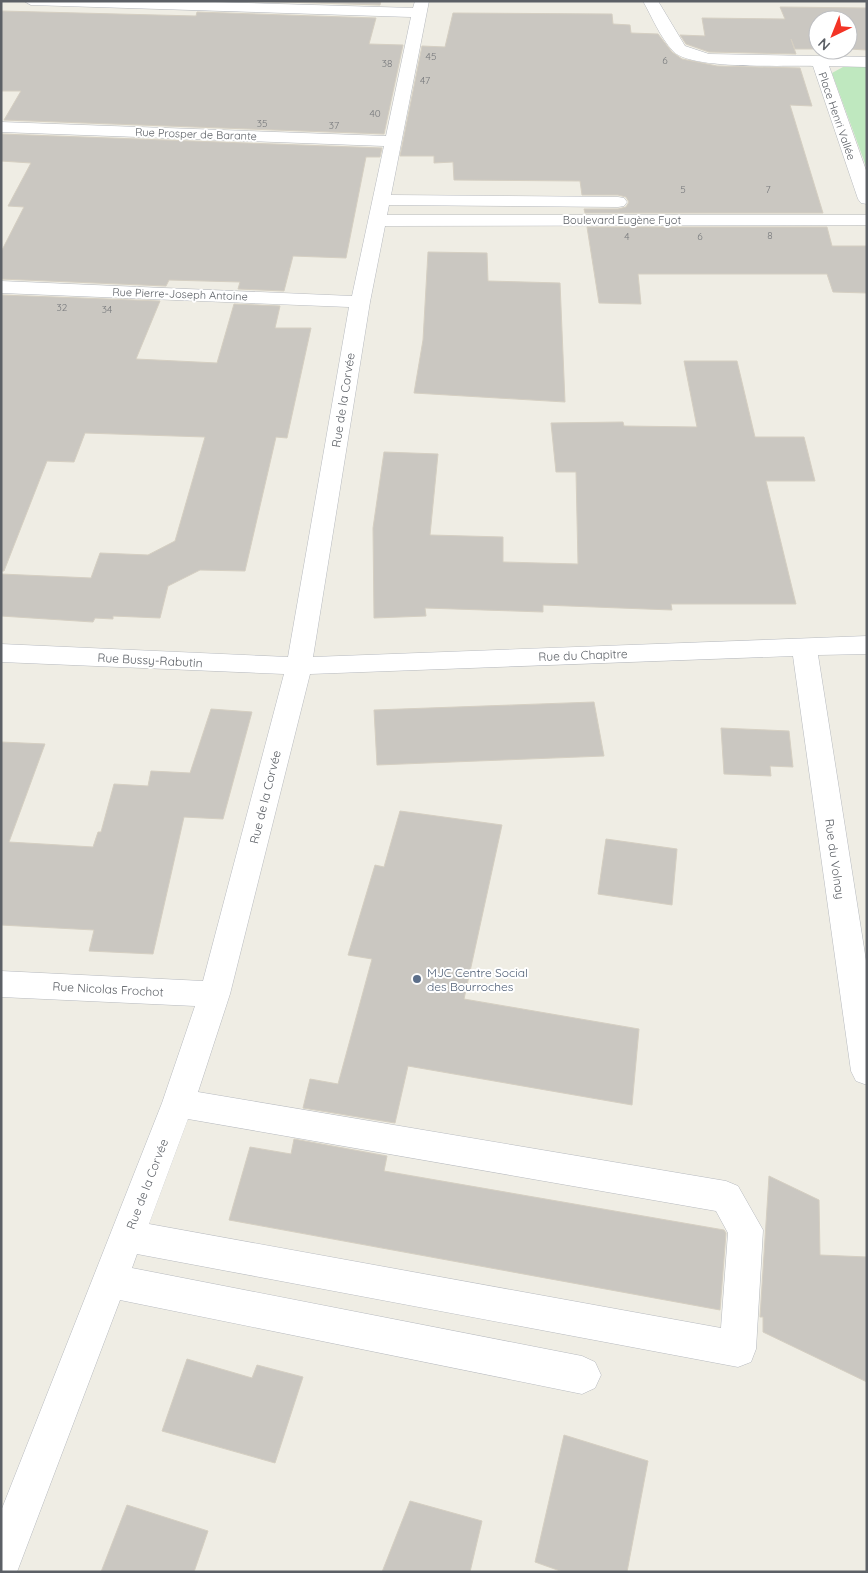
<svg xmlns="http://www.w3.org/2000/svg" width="868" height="1573" font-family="Quicksand,sans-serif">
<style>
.green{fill:#bfe8bf}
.building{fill:#cac7c1;stroke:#d5cfc2}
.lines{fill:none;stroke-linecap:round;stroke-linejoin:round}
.minor-casing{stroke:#b7babf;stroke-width:1}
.minor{fill:#fff;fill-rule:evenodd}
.service-dot{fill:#5c6f8a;stroke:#fff;stroke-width:2}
.labels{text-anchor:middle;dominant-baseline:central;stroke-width:4;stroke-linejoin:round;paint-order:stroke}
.number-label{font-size:10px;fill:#787a7d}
.far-street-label{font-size:11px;fill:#5c6066;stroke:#fff}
.street-label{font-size:12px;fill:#5c6066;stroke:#fff}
.service-label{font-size:12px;fill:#4e5e75;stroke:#fff;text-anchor:start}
</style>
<rect width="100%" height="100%" fill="#efede4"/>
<path class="green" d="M 843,67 L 867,67 L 867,169 L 832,73 Z"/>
<g class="building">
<path d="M 252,1 L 381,1 L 380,5 Z"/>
<path d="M 780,7 L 867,8 L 867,50 L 848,49 L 848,20 L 818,20 L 818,49 L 795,49 L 791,39 L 796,54 L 709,52 L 686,44 L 680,35 L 705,36 L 702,18 L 785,19 Z"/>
<path d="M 1,11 L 196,16 L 197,12 L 376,18 L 369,44 L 403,45 L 384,134 L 4,120 L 21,91 L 1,91 Z"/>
<path d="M 453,13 L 612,14 L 613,24 L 630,25 L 631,33 L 658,34 L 672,52 L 682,59 L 717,66 L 800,68 L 812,106 L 790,105 L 823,213 L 585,213 L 584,209 L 618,209 L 626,207 L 629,202 L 626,197 L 618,195 L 582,195 L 580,181 L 454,180 L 453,162 L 434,163 L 434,156 L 400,156 L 422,46 L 445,47 Z"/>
<path d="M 1,134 L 382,148 L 380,157 L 366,157 L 346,258 L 293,256 L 284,291 L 238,289 L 240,282 L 169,280 L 166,286 L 1,279 L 1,252 L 24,207 L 8,206 L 31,163 L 1,161 Z"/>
<path d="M 587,227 L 827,227 L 832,246 L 867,246 L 867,293 L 833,292 L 827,274 L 638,274 L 641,304 L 599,303 Z"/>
<path d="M 428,252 L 487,253 L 488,281 L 560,283 L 565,402 L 414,393 L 423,340 Z"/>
<path d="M 1,295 L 160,301 L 136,359 L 217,363 L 234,304 L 280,306 L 275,328 L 311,328 L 287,438 L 276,437 L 245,571 L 200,570 L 168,586 L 160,618 L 113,616 L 113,619 L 95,618 L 93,622 L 1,616 L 1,574 L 91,578 L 100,553 L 148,555 L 175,541 L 205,437 L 85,433 L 74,462 L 47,461 L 4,571 L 1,571 Z"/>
<path d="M 684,361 L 737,361 L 755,437 L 804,437 L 815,481 L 766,481 L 796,604 L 671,604 L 672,610 L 543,605 L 543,612 L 425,608 L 426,616 L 374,618 L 373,528 L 384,452 L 438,454 L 430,535 L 503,537 L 503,562 L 578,564 L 576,472 L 556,472 L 551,423 L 623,422 L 624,426 L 697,427 Z"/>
<path d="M 594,702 L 604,756 L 377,765 L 374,710 Z"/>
<path d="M 211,709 L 252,712 L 223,819 L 184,817 L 153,954 L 89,951 L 94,930 L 1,925 L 1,742 L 45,744 L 9,842 L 93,847 L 98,832 L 101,832 L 114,784 L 148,786 L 151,771 L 190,773 Z"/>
<path d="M 721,728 L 789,731 L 793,767 L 770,766 L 771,776 L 724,774 Z"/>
<path d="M 400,811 L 502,825 L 464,999 L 639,1029 L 632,1105 L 408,1066 L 395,1123 L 303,1108 L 310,1079 L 338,1084 L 372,959 L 348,955 L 375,865 L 384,867 Z"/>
<path d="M 606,839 L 677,849 L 672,905 L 598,894 Z"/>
<path d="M 294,1139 L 387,1156 L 384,1171 L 724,1230 L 726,1233 L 720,1310 L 229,1220 L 250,1147 L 291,1154 Z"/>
<path d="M 769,1176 L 819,1200 L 820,1255 L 867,1257 L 867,1382 L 763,1332 L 763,1317 L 760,1317 Z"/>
<path d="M 187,1359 L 252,1378 L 257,1365 L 303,1377 L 275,1463 L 162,1431 Z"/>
<path d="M 564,1435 L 648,1461 L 627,1572 L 563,1572 L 535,1562 Z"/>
<path d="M 410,1501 L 482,1521 L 470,1572 L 382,1572 Z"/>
<path d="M 127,1505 L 208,1531 L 194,1572 L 101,1572 Z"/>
</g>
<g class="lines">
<defs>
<g id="minor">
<path d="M 24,1 L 182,1 L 413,8 L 415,1 L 429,1 L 391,195 L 618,197 L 624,198 L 627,202 L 624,206 L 618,207 L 389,205 L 387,215 L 867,215 L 867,225 L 385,226 L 370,302 L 313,657 L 867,636 L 867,654 L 818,655 L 867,967 L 867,1085 L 856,1081 L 851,1071 L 793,656 L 310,674 L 230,994 L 198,1092 L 726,1181 L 738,1186 L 763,1230 L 756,1349 L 751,1362 L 738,1367 L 137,1254 L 132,1268 L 582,1356 L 595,1362 L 601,1375 L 595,1388 L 582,1394 L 120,1300 L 17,1572 L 1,1572 L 1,1511 L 162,1103 L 195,1006 L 1,997 L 1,971 L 203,981 L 284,674 L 1,662 L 1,644 L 288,657 L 349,307 L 1,293 L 1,281 L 352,296 L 384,146 L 1,132 L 1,122 L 386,136 L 411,17 L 31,5 ZM 188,1119 L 716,1211 L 728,1233 L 721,1328 L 149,1224 Z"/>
<path d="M 643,1 L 658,1 L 685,46 L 709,54 L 867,57 L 867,67 L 829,66 L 867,173 L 867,204 L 861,203 L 858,199 L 813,66 C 785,65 690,70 673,51 C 660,37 652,17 643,1 Z"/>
</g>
</defs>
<use href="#minor" class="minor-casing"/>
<use href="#minor" class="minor"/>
</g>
<circle class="service-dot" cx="417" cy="979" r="5"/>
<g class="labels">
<g class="number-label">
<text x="431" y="56">45</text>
<text x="665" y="60">6</text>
<text x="387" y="63">38</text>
<text x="425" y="80">47</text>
<text x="375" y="113">40</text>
<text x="262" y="123">35</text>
<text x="334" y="125">37</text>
<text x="683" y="189">5</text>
<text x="768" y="189">7</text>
<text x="770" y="235">8</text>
<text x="627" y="236">4</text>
<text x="700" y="236">6</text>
<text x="62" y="307">32</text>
<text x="107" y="309">34</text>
</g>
<g class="far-street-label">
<text transform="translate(837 116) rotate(71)">Place Henri Vallée</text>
<text transform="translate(196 134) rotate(2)">Rue Prosper de Barante</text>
<text x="622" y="220">Boulevard Eugène Fyot</text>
<text transform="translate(180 294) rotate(2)">Rue Pierre-Joseph Antoine</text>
</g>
<g class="street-label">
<text transform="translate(343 400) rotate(-81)">Rue de la Corvée</text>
<text transform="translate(583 655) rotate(-2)">Rue du Chapitre</text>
<text transform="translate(150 660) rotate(3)">Rue Bussy-Rabutin</text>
<text transform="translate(265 797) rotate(-76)">Rue de la Corvée</text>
<text transform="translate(835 859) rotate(82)">Rue du Volnay</text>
<text transform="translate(108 989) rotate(3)">Rue Nicolas Frochot</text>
<text transform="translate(147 1184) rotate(-69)">Rue de la Corvée</text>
</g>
<g class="service-label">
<text x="427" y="972">MJC Centre Social<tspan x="427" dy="14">des Bourroches</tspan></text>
</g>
</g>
<rect width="868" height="1573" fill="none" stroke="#5c6066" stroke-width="5"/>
<g transform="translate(833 35) rotate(223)"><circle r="24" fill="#ffffff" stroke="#bebfc2"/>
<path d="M0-4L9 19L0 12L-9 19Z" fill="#f33426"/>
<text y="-8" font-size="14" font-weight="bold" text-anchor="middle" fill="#5c6066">N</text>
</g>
</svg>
